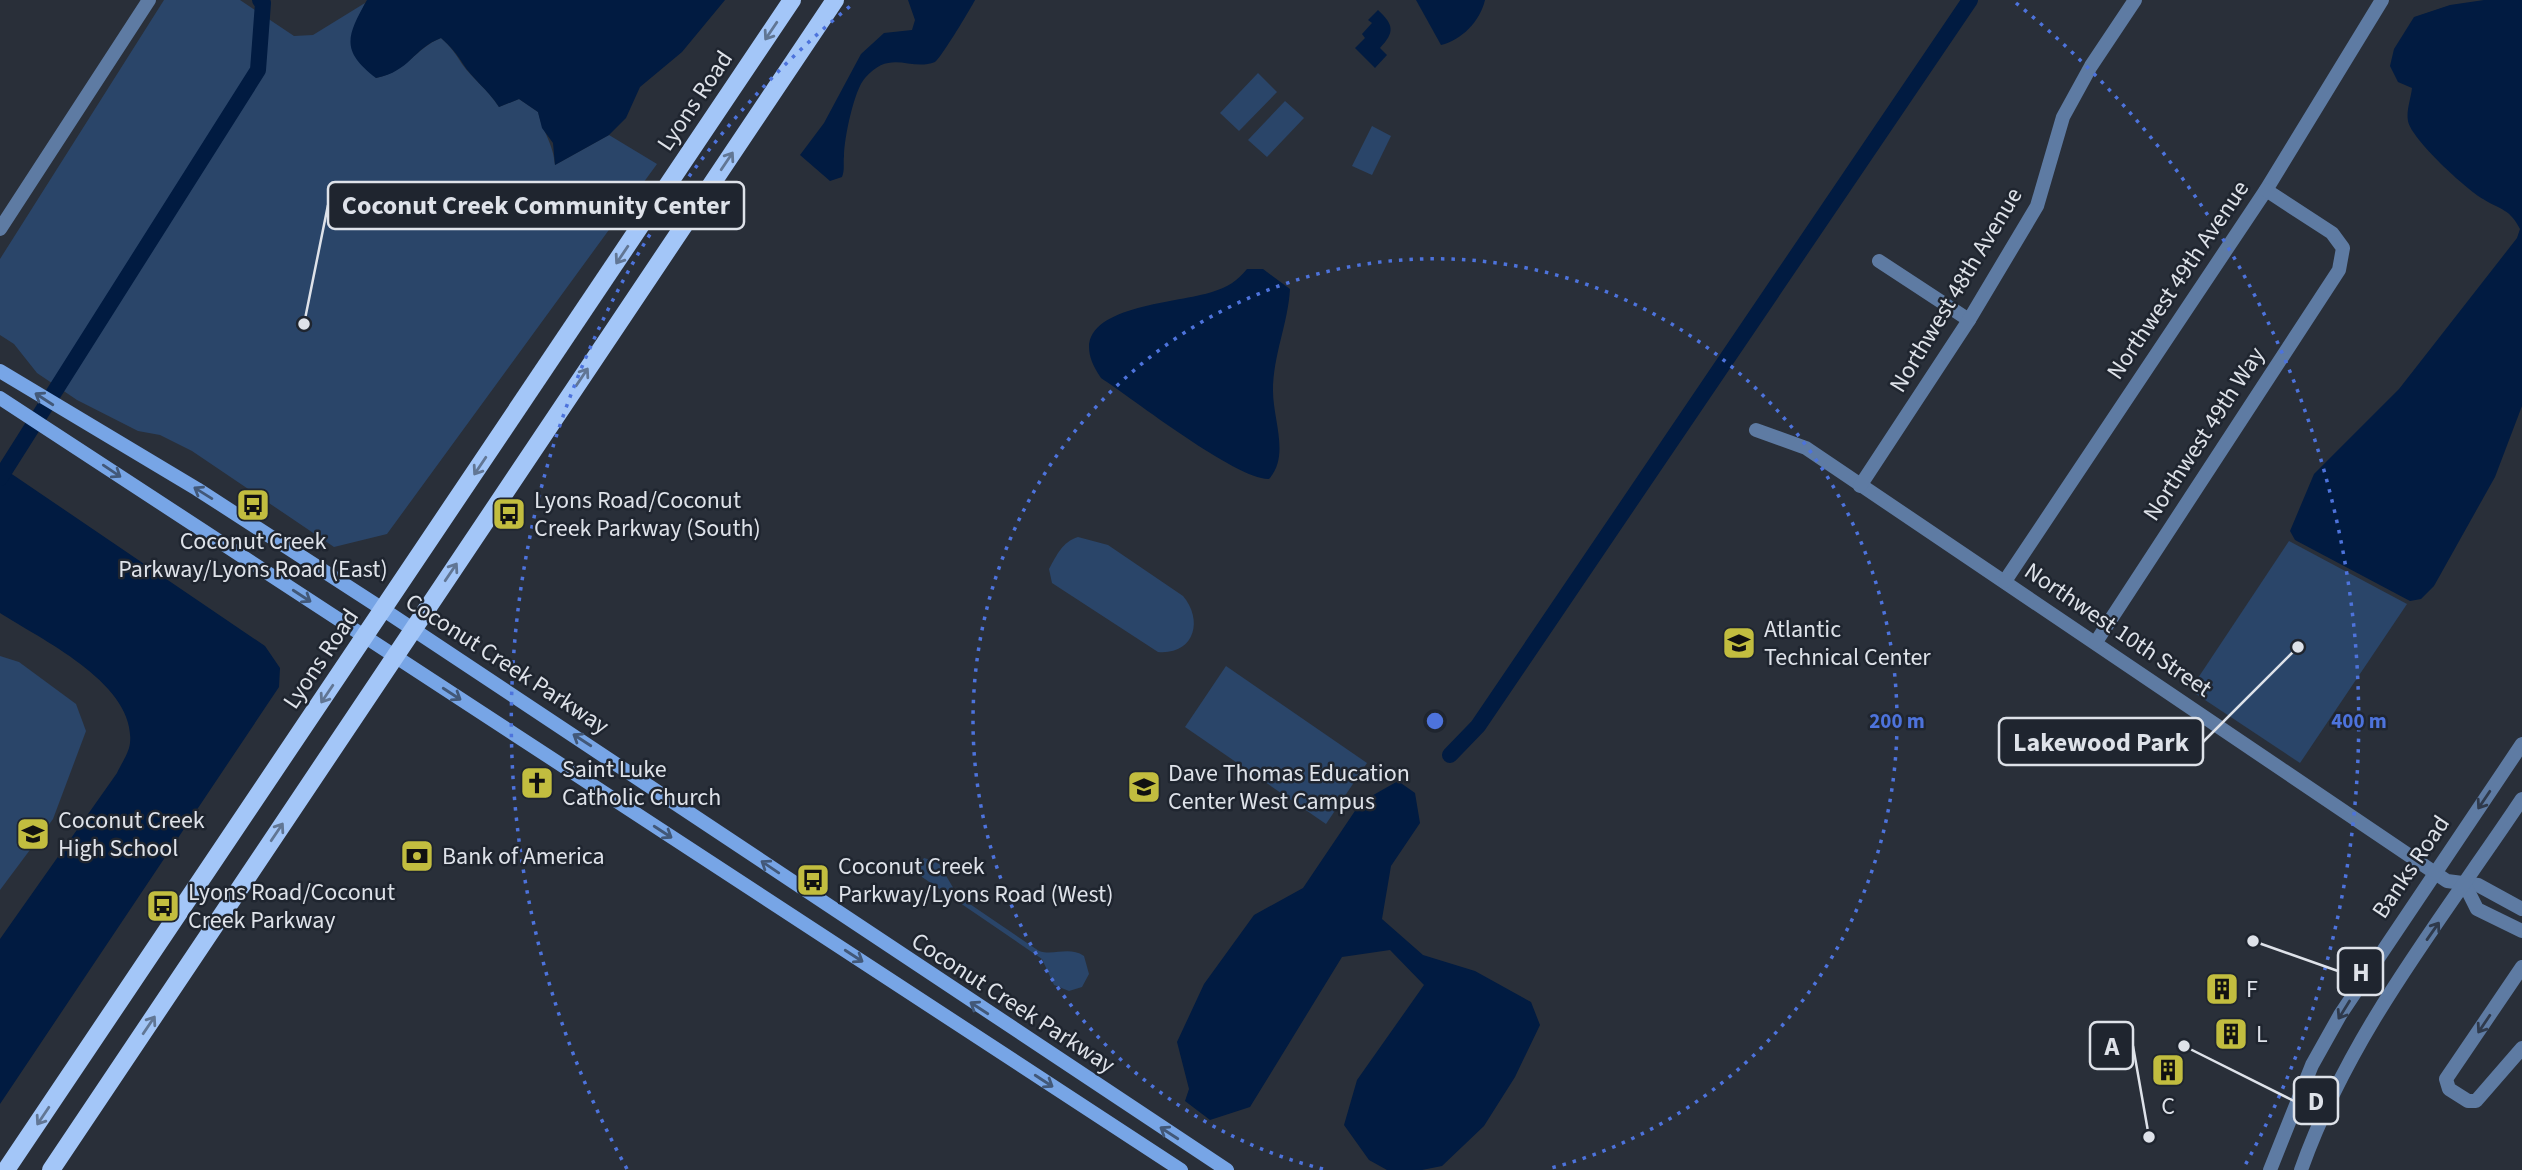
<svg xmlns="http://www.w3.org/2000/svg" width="2522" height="1170" font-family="'Source Sans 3',sans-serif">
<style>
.green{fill:#2a4569}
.water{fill:#011b41}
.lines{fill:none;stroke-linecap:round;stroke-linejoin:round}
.canal{stroke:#011b41;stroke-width:16}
.minor{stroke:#5e7ba3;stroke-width:14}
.tertiary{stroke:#5e7ba3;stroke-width:14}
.secondary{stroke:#77a5e6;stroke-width:14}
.primary{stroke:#a3c6f8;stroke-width:18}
.oneway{stroke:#617694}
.oneway2{stroke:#425878}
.oneway3{stroke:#2f3a4c}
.ring{fill:none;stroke:#4d73dc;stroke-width:3.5;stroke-dasharray:3.5 7}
.labels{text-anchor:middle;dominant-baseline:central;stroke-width:5;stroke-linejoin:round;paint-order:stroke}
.street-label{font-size:24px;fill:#dee2e9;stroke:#1f252f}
.poi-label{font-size:24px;fill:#dee2e9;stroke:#1f252f;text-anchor:start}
.centre{fill:#4d73dc;stroke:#1f252f;stroke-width:3.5}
.ring-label{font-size:21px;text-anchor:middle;font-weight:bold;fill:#4d73dc;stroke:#1f252f;stroke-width:5;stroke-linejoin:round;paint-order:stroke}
.leader{fill:none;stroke:#dee2e9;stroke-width:2.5}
.callout-dot{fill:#dee2e9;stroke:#1f252f;stroke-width:2.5}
.callout{fill:#1f252f;stroke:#dee2e9;stroke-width:2.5}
.callout-label{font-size:26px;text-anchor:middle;font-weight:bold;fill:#dee2e9}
</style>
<rect width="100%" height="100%" fill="#292f39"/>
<g class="green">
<path d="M 164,0 L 240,0 L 294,36 L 313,35 L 365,3 L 354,27 L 376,78 C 408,71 414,49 441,38 C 451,47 455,53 462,64 C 472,78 488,90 499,107 L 519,99 L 538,112 C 543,133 553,142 555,165 L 609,135 L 657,164 L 387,534 L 334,547 L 192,451 L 160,435 L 138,431 L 77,400 L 37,373 L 14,344 L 0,335 L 0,259 Z"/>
<path d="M 1258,73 L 1277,92 L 1239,131 L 1220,113 Z"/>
<path d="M 1285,101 L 1304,118 L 1267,157 L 1248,140 Z"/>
<path d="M 1372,126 L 1391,136 L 1372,175 L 1352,166 Z"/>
<path d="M 1078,537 L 1108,545 L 1183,596 C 1204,621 1194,655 1158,652 L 1052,583 L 1049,569 C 1057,555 1062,542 1078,537 Z"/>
<path d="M 2289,541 L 2407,604 L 2300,763 L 2190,690 Z"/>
<path d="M 0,656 L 19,662 L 76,704 L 86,731 L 53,819 L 0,890 Z"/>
<path d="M 1226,666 L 1367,763 L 1326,824 L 1185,727 Z"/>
<path d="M 924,858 L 938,862 L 958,896 L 1039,951 C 1054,956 1069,946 1084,956 L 1089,974 L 1082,987 L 1069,991 L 1054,985 L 1042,959 L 922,877 L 917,867 Z"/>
</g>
<g class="water">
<path d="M 367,0 L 725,0 L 682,52 L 640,87 L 626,118 L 609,135 L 555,165 L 553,143 L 542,128 L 538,112 L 519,99 L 499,107 C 488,90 472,78 463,64 C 456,53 451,47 441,38 C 412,49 411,71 376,78 C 341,51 346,37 367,0 Z"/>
<path d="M 908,0 L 975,0 C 971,8 940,60 935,62 C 910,72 891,48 865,78 C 854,90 844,139 844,156 C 843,164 845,169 842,177 L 830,181 L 800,155 L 824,123 L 861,54 L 884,33 L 912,30 L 915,20 Z"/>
<path d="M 1416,0 L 1485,0 C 1480,21 1462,40 1441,45 Z"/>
<path d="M 2484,0 L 2522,0 L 2522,406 L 2495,477 L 2434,586 L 2421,599 L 2410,601 L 2295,540 L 2290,531 L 2314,474 L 2399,389 L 2517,238 L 2520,229 C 2510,209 2501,210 2483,199 C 2467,190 2411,139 2408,121 C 2406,111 2411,98 2412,88 L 2398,82 L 2390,66 L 2394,49 L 2414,17 L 2450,5 Z"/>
<path d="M 1378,10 C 1394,25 1395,32 1380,48 L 1387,55 L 1375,68 L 1355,48 L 1365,38 L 1362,34 L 1372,23 L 1368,20 Z"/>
<path d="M 1247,269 L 1263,269 L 1290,289 C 1288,324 1273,355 1273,391 C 1273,420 1290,456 1269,479 C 1237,480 1133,399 1101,378 C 1051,306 1172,305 1212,292 C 1228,287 1237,281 1247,269 Z"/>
<path d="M 0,466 L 265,646 L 280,668 L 279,687 L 0,1104 L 0,939 L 117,773 C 121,764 129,753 130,743 C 136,684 42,640 0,613 Z"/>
<path d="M 1398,781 L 1415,793 L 1420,823 L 1391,866 L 1382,919 L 1423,955 L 1475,971 L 1531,1002 L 1540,1025 L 1515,1077 L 1484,1126 L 1442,1166 L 1422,1170 L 1387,1170 L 1369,1160 L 1344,1125 L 1357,1080 L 1424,985 L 1390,950 L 1342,957 L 1250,1107 L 1210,1120 L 1185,1101 L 1189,1089 L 1177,1042 L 1204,984 L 1254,915 L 1303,888 L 1361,802 Z"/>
</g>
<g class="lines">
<g class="canal">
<path d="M 0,478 L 258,70 L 263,3 L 260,0"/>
<path d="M 1450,755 L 1478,726 L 1970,0"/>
</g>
<g class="minor">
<path d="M 0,229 L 149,0"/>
<path d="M 1879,261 L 1969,320"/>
<path d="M 1756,430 L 1806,448 L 2447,881 L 2478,885 L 2522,909"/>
<path d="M 1860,486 L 1969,320 L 2037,206 L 2063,117 L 2091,66 L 2135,0"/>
<path d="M 2005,581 L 2266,190 L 2382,0"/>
<path d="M 2096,642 L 2339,270 L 2343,248 L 2332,233 L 2266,190"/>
<path d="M 2465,885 L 2477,909 L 2522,931"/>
<path d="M 2522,967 L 2446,1079 L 2449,1089 L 2468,1101 L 2476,1101 L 2522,1048"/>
</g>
<g class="tertiary">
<path d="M 2270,1170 L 2312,1065 L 2340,1015 L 2522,744"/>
<path d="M 2301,1170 C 2350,1032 2442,919 2522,799"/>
</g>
<g class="secondary">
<path d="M 0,371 L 197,489 L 384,610 L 1227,1170"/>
<path d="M 0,398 L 1181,1170"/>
</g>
<g class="primary">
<path d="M 6,1170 L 792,0"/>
<path d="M 51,1170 L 835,0"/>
</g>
</g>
<defs><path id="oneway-shaft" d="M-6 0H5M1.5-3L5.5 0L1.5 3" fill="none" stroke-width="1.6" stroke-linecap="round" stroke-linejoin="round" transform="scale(1.75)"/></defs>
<g class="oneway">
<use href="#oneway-shaft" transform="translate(771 31) rotate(124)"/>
<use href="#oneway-shaft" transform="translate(727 161) rotate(-56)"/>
<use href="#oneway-shaft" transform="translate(622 255) rotate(124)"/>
<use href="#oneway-shaft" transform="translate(582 377) rotate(-56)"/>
<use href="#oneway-shaft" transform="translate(480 466) rotate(124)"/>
<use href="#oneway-shaft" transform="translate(451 572) rotate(-56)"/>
<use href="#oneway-shaft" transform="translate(327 694) rotate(124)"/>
<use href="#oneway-shaft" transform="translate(277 832) rotate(-56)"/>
<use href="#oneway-shaft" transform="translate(149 1025) rotate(-56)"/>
<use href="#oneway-shaft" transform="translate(43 1116) rotate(124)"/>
</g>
<g class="oneway2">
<use href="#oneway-shaft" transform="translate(44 399) rotate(-147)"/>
<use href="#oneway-shaft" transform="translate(112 471) rotate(34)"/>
<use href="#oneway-shaft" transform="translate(203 493) rotate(-148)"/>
<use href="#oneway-shaft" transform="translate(302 596) rotate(33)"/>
<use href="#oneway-shaft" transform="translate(452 694) rotate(33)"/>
<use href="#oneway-shaft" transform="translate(582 740) rotate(-147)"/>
<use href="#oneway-shaft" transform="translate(663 832) rotate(33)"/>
<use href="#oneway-shaft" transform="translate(770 867) rotate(-146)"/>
<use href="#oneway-shaft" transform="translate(854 956) rotate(33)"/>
<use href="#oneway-shaft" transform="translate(979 1008) rotate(-147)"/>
<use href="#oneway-shaft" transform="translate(1044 1081) rotate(33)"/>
<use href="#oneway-shaft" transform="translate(1169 1133) rotate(-147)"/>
</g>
<g class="oneway3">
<use href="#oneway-shaft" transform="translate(2484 800) rotate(124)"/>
<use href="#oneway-shaft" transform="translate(2433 931) rotate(-55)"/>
<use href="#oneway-shaft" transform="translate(2344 1010) rotate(122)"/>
<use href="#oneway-shaft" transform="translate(2484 1024) rotate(124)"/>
</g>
<g class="ring">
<path d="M1323 1169A462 462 0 1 1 1547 1169"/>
<path d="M627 1169A924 924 0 0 1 854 3M2016 3A924 924 0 0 1 2243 1169"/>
</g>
<defs>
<symbol id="bus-square" viewBox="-11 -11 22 22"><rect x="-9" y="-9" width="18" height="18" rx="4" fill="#c2bd3f" stroke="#1f252f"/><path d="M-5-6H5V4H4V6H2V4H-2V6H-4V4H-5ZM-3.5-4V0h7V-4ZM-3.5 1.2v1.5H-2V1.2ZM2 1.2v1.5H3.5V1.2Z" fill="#111"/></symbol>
<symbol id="school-square" viewBox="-11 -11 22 22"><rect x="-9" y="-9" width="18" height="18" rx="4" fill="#c2bd3f" stroke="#1f252f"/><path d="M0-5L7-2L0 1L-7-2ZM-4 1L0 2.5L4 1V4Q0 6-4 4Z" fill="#111"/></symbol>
<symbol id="church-square" viewBox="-11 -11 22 22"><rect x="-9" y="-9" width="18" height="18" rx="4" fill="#c2bd3f" stroke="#1f252f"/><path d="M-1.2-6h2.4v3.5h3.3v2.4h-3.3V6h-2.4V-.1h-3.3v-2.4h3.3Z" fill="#111"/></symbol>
<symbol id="bank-square" viewBox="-11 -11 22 22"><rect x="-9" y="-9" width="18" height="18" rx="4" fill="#c2bd3f" stroke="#1f252f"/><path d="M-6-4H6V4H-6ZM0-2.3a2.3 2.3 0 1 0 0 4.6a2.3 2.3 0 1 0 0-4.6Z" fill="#111"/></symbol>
<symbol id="building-square" viewBox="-11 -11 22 22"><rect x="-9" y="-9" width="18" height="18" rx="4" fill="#c2bd3f" stroke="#1f252f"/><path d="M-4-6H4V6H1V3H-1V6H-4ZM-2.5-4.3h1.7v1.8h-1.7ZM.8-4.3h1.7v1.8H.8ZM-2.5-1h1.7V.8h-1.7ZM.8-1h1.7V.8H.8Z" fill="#111"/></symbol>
</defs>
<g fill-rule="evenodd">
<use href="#bus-square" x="234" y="486" width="38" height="38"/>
<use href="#bus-square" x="490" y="495" width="38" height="38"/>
<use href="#school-square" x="1720" y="624" width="38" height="38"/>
<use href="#church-square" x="518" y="764" width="38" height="38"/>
<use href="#school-square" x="1125" y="768" width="38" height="38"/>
<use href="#school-square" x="14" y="815" width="38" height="38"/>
<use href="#bank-square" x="398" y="837" width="38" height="38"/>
<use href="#bus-square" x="794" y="861" width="38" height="38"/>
<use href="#bus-square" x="144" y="887" width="38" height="38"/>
<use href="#building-square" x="2203" y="970" width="38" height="38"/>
<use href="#building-square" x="2212" y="1015" width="38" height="38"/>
<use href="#building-square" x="2149" y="1051" width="38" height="38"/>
</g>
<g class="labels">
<g class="street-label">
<text transform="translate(695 101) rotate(-56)">Lyons Road</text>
<text transform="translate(2178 280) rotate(-56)">Northwest 49th Avenue</text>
<text transform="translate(1956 290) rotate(-59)">Northwest 48th Avenue</text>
<text transform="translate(2204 434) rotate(-57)">Northwest 49th Way</text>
<text transform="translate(2118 630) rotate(34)">Northwest 10th Street</text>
<text transform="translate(321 659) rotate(-56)">Lyons Road</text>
<text transform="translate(507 664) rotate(33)">Coconut Creek Parkway</text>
<text transform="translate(2411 867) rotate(-56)">Banks Road</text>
<text transform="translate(1013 1003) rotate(33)">Coconut Creek Parkway</text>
</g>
<g class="poi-label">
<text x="534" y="500">Lyons Road/Coconut<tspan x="534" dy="28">Creek Parkway (South)</tspan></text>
<text x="253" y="541" text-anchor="middle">Coconut Creek<tspan x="253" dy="28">Parkway/Lyons Road (East)</tspan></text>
<text x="1764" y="629">Atlantic<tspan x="1764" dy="28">Technical Center</tspan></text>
<text x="562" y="769">Saint Luke<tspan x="562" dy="28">Catholic Church</tspan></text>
<text x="1168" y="773">Dave Thomas Education<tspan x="1168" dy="28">Center West Campus</tspan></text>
<text x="58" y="820">Coconut Creek<tspan x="58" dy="28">High School</tspan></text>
<text x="442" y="856">Bank of America</text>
<text x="838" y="866">Coconut Creek<tspan x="838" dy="28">Parkway/Lyons Road (West)</tspan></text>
<text x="188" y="892">Lyons Road/Coconut<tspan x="188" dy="28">Creek Parkway</tspan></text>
<text x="2246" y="989">F</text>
<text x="2256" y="1034">L</text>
<text x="2168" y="1106" text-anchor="middle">C</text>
</g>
</g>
<circle cx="1435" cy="721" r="10" class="centre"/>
<g class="ring-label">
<text x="1897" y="728">200 m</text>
<text x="2359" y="728">400 m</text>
</g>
<path class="leader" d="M304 324L328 205M2298 647L2203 742M2253 941L2338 971M2149 1137L2133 1046M2184 1046L2294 1101"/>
<g class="callout-dot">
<circle cx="304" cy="324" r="7"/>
<circle cx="2298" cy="647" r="7"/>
<circle cx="2253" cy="941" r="7"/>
<circle cx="2149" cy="1137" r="7"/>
<circle cx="2184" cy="1046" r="7"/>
</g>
<g class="callout">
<rect x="328" y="182" width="416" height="47" rx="7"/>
<rect x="1999" y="718" width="204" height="47" rx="7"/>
<rect x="2338" y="948" width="45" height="47" rx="7"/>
<rect x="2090" y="1022" width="43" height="47" rx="7"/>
<rect x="2294" y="1077" width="44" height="47" rx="7"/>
</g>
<g class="callout-label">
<text x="536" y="214">Coconut Creek Community Center</text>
<text x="2101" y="751">Lakewood Park</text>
<text x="2361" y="981">H</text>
<text x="2112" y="1055">A</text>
<text x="2316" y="1110">D</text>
</g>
</svg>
